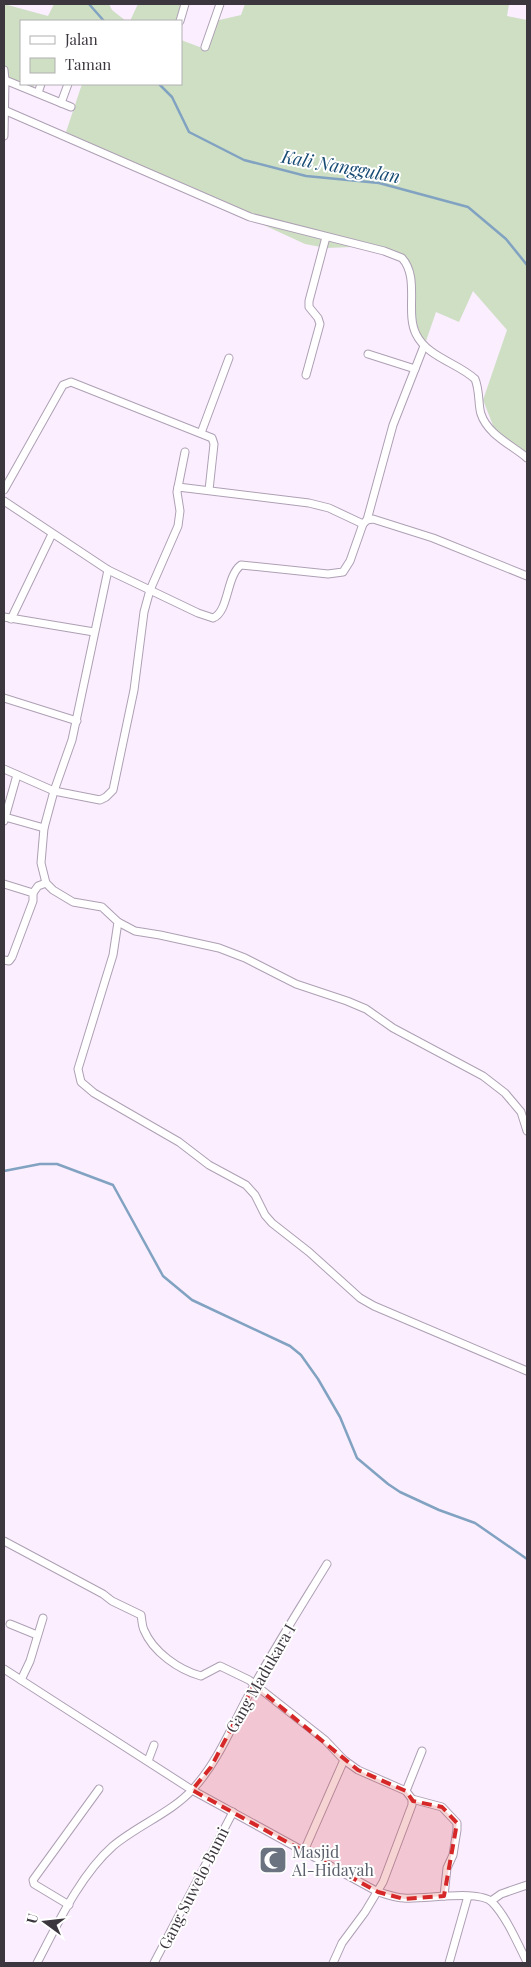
<svg xmlns="http://www.w3.org/2000/svg" width="531" height="1967" font-family="'Playfair Display',serif">
<style>
.green{fill:#cedfc4}
.lines{fill:none;stroke-linecap:round;stroke-linejoin:round}
.stream{stroke:#81a2c1;stroke-width:2.5}
.minor-casing{stroke:#aea0b4;stroke-width:9}
.minor{stroke:#fff;stroke-width:7}
.marked{fill:#d62828;fill-opacity:0.2;stroke:#d62828;stroke-width:4;stroke-dasharray:10 6;stroke-linejoin:round}
.labels{text-anchor:middle;dominant-baseline:central;stroke-width:4;stroke-linejoin:round;paint-order:stroke}
.street-label{font-size:16px;fill:#3c363e;stroke:#fff}
.worship-label{font-size:16px;fill:#5b616d;stroke:#fff;text-anchor:start}
.water-label{font-size:18px;font-style:italic;fill:#164a73;stroke:#fff}
</style>
<rect width="100%" height="100%" fill="#faeeff"/>
<g class="green">
<path d="M 4,4 L 48,16 L 54,4 L 109,4 L 112,10 L 126,21 L 21,21 L 21,84 L 35,84 L 32,90 L 6,79 L 4,64 Z"/>
<path d="M 138,4 L 181,4 L 176,21 L 130,21 Z"/>
<path d="M 245,4 L 509,4 L 507,16 L 527,20 L 527,459 L 494,428 L 483,400 L 507,330 L 473,291 L 459,322 L 436,312 L 425,344 L 420,337 L 403,262 L 379,246 L 326,248 L 305,244 L 132,164 L 65,135 L 82,84 L 181,84 L 181,40 L 205,49 L 215,21 L 241,15 Z"/>
</g>
<g class="lines">
<g class="stream">
<path d="M 89,4 L 104,21"/>
<path d="M 159,84 L 172,97 L 189,132 L 244,160 L 306,176 L 379,183 L 468,207 L 506,239 L 527,265"/>
<path d="M 4,1171 L 40,1164 L 57,1164 L 113,1185 L 163,1276 L 192,1300 L 290,1346 L 301,1355 L 318,1379 L 340,1417 L 357,1458 L 388,1484 L 400,1492 L 439,1510 L 475,1523 L 527,1559"/>
</g>
<defs>
<g id="minor">
<path d="M 180,21 L 185,4"/>
<path d="M 205,47 L 220,4"/>
<path d="M 4,70 L 5,80 L 4,136"/>
<path d="M 5,80 L 71,107"/>
<path d="M 38,93 L 41,84"/>
<path d="M 61,103 L 68,84"/>
<path d="M 4,110 L 250,217 L 384,251 L 402,258 C 420,278 405,312 416,334 C 427,357 458,363 475,379 C 480,391 478,405 481,414 C 488,435 512,445 527,458"/>
<path d="M 368,354 L 415,369"/>
<path d="M 306,375 L 320,324 L 318,318 L 309,307 L 309,301 L 326,237"/>
<path d="M 201,433 L 229,358"/>
<path d="M 178,487 L 309,503 L 329,508 L 363,524"/>
<path d="M 4,490 L 63,385 L 71,382 L 212,438 L 214,444 L 209,490"/>
<path d="M 4,501 L 108,570 L 198,613 L 213,618 C 229,612 226,576 241,565 L 328,574 L 343,572 L 350,561 L 363,524 L 367,520 L 373,519 L 433,538 L 527,576"/>
<path d="M 367,520 L 393,425 L 424,346"/>
<path d="M 108,570 L 72,740 L 54,791 L 44,828 L 41,863 L 46,883 L 53,890 L 73,902 L 102,907 L 118,922 L 113,955 L 78,1069 L 81,1082 L 94,1093 L 179,1142 L 209,1165 L 246,1185 L 255,1195 L 265,1215 L 272,1223 L 309,1252 L 360,1298 L 374,1306 L 527,1371"/>
<path d="M 4,617 L 94,632"/>
<path d="M 11,619 L 52,534"/>
<path d="M 4,698 L 77,721"/>
<path d="M 4,769 L 54,791 L 100,800 L 106,797 L 113,790 L 134,690 L 144,612 L 150,590 L 178,526 L 180,511 L 177,492 L 185,452"/>
<path d="M 5,817 L 44,828"/>
<path d="M 4,821 L 17,775"/>
<path d="M 4,884 L 33,893 L 33,901 L 12,957 L 9,961 L 4,960"/>
<path d="M 33,893 L 38,886 L 46,883"/>
<path d="M 118,922 L 135,931 L 160,935 L 219,948 L 245,958 L 296,984 L 347,1001 L 366,1009 L 393,1028 L 483,1076 L 505,1093 L 521,1112 L 527,1131"/>
<path d="M 4,1541 L 103,1594 L 112,1601 L 141,1615 C 142,1620 142,1626 144,1630 C 153,1652 179,1670 201,1676 L 220,1666 L 249,1680 L 325,1740 L 344,1760 L 358,1770 L 406,1791 L 412,1799 L 412,1805 L 383,1882 L 365,1912 L 342,1943 L 333,1963"/>
<path d="M 10,1624 L 37,1635"/>
<path d="M 4,1669 L 192,1790 L 378,1892 C 386,1894 395,1898 404,1898 C 423,1900 478,1889 492,1902 C 506,1916 518,1944 527,1962"/>
<path d="M 21,1680 L 30,1661 L 43,1618"/>
<path d="M 148,1761 L 154,1745"/>
<path d="M 406,1791 L 422,1751"/>
<path d="M 412,1799 L 442,1807 L 457,1823 L 457,1830 L 453,1855 L 447,1868 L 444,1896"/>
<path d="M 304,1851 L 344,1760"/>
<path d="M 491,1901 L 501,1894 L 527,1885"/>
<path d="M 69,1905 L 34,1884 L 33,1880 L 99,1789"/>
<path d="M 37,1963 C 57,1925 80,1875 113,1846 C 138,1825 171,1813 193,1789 C 217,1763 231,1728 247,1698 C 272,1652 300,1608 327,1564"/>
<path d="M 154,1963 L 233,1812"/>
<path d="M 449,1963 L 468,1896"/>
</g>
</defs>
<use href="#minor" class="minor-casing"/>
<use href="#minor" class="minor"/>
</g>
<path class="marked" d="M 254,1685 L 358,1770 L 406,1791 L 413,1801 L 442,1807 L 457,1823 L 444,1896 L 404,1899 L 378,1892 L 192,1790 L 211,1767 Z"/>
<defs>
<symbol id="mosque-square" viewBox="-11 -11 22 22"><rect x="-9" y="-9" width="18" height="18" rx="4" fill="#6b7280" stroke="#fff"/><path d="M3.5-4.9A6 6 0 1 0 3.5 4.9A5 5 0 1 1 3.5-4.9Z" fill="#fff"/></symbol>
</defs>
<g fill-rule="evenodd">
<use href="#mosque-square" x="257" y="1844" width="32" height="32"/>
</g>
<g class="labels">
<g class="street-label">
<text transform="translate(260 1678) rotate(-60)">Gang Madukara I</text>
<text transform="translate(193 1888) rotate(-63)">Gang Suwelo Bumi</text>
</g>
<g class="worship-label">
<text x="292" y="1851">Masjid<tspan x="292" dy="18">Al-Hidayah</tspan></text>
</g>
<g class="water-label">
<text transform="translate(341 166) rotate(10)">Kali Nanggulan</text>
</g>
</g>
<rect width="531" height="1967" fill="none" stroke="#3c363e" stroke-width="10"/>
<rect x="20" y="20" width="162" height="65" fill="#ffffff" stroke="#b1afb2"/>
<rect x="30" y="36" width="25" height="8" fill="#ffffff" stroke="#b1afb2"/>
<text x="65" y="45" font-size="15" fill="#3c363e">Jalan</text>
<rect x="30" y="58" width="25" height="15" fill="#cedfc4" stroke="#b1afb2"/>
<text x="65" y="70" font-size="15" fill="#3c363e">Taman</text>
<g transform="translate(45 1922) rotate(285)" stroke="#ffffff" stroke-width="4" paint-order="stroke">
<path d="M0-4L9 19L0 12L-9 19Z" fill="#3c363e"/>
<text y="-8" font-size="14" font-weight="bold" text-anchor="middle" fill="#3c363e">U</text>
</g>
</svg>
